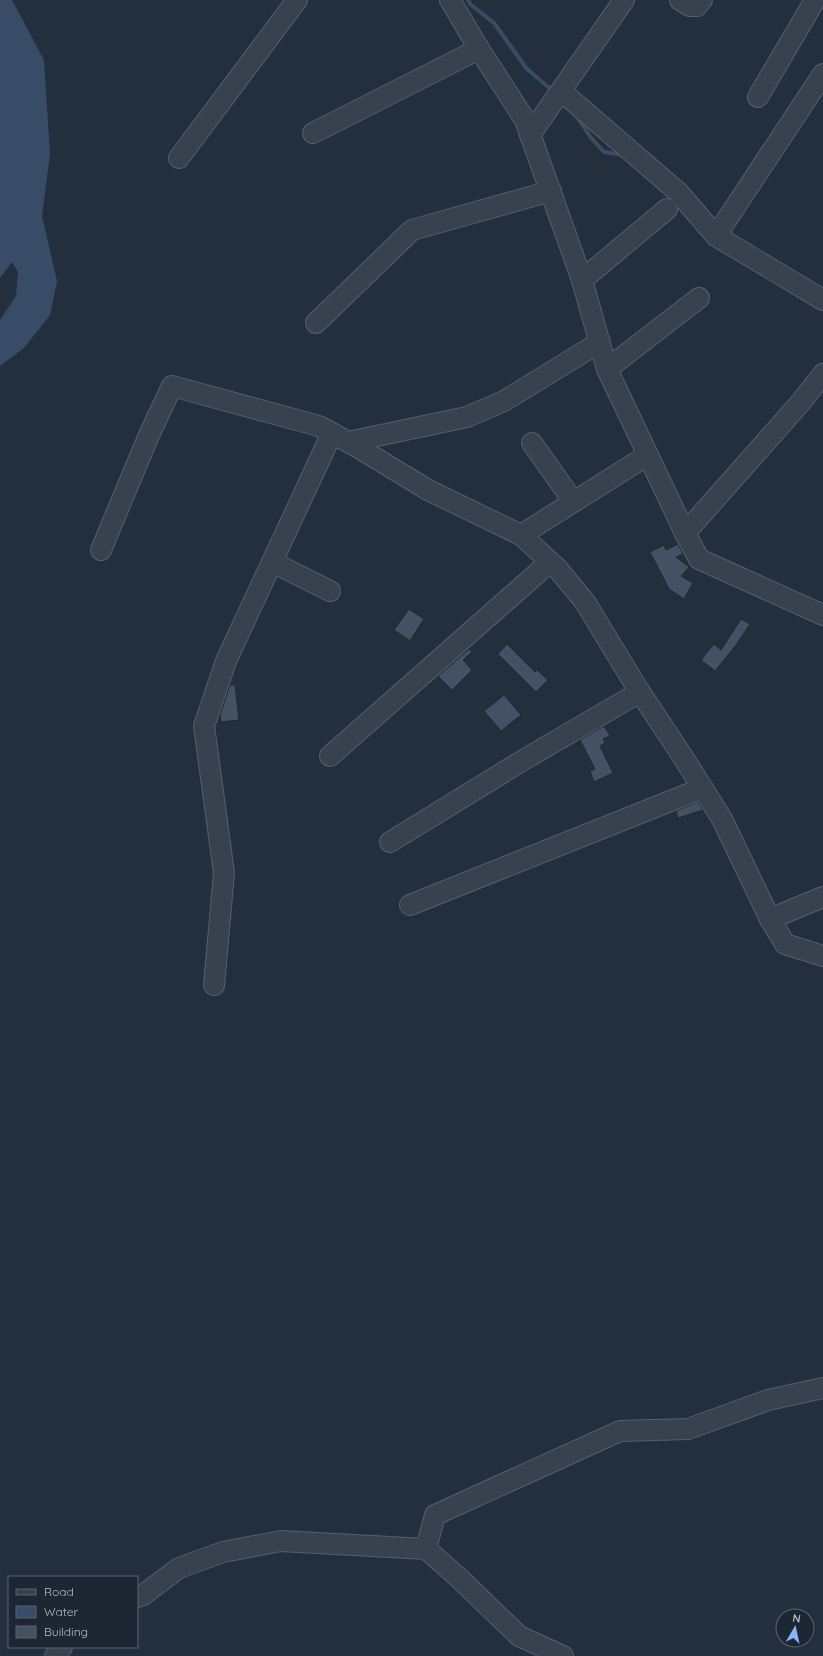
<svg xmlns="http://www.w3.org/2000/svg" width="823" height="1656" font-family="Quicksand,sans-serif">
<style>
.water{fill:#394c67}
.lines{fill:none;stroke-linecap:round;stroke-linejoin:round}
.stream{stroke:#394c67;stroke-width:4}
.building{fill:#455162;stroke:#1f2835}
.minor-casing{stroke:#565f6c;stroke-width:22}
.minor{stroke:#38414e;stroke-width:20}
</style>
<rect width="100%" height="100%" fill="#242f3e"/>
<path class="water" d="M 0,0 L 12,0 L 44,60 L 50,154 L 42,216 L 57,281 L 50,315 L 24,348 L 0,366 L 0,320 L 16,296 L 18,272 L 12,262 L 0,278 Z"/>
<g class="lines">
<g class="stream">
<path d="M 468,0 L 470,4 L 494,23 L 527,69 L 553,91"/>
<path d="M 578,118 L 591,138 L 604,152 L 624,155"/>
</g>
</g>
<g class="building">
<path d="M 678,544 L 683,554 L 676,557 L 689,567 L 681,576 L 693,583 L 684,599 L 669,589 L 650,552 L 664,545 L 666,550 Z"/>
<path d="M 409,609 L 424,619 L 410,641 L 394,630 Z"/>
<path d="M 741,619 L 750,624 L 736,645 L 715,671 L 701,660 L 714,644 L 721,650 Z"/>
<path d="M 507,644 L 535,672 L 537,670 L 548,680 L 536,692 L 498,654 Z"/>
<path d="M 469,649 L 472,652 L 463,660 L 472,670 L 452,690 L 438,676 Z"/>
<path d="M 230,685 L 235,685 L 239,720 L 221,722 L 220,715 Z"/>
<path d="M 504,695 L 521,715 L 501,731 L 484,711 Z"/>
<path d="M 604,726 L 610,736 L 603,739 L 605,743 L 600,746 L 613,773 L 594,782 L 590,771 L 595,769 L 580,740 Z"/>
<path d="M 698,802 L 703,810 L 678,818 L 676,811 Z"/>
</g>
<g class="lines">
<defs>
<g id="minor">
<path d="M 450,0 L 479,49 L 525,120 L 582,280 L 607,369 L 685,533 L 699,559 L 823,615"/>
<path d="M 680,0 L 690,6 L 697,6 L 702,0"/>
<path d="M 561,91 L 678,192 L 716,236 L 823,300"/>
<path d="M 758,97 L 815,0"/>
<path d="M 313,133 L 479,49"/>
<path d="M 530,135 L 624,0"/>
<path d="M 179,158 L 297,0"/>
<path d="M 716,236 L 823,74"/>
<path d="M 582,280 L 667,209"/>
<path d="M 316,323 L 412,230 L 551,191"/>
<path d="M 607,369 L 699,298"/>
<path d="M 348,442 L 467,417 L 504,401 L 600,342"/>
<path d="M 532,443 L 573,501"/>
<path d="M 685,533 L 801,402 L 823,374"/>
<path d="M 521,535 L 648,455"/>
<path d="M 101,550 L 149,435 L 172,386 L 319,426 L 359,448 L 428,490 L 521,535 L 557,568 L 585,602 L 636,686 L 681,754 L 722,819 L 770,919 L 785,944 L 823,956"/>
<path d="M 272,562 L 330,591"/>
<path d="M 330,756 L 550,562"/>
<path d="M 390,842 L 525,759 L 640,692"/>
<path d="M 410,905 L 703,788"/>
<path d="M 770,919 L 823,897"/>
<path d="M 214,985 L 224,873 L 204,726 L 226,661 L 332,433"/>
<path d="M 426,1549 L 435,1515 L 620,1431 L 688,1429 L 768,1400 L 823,1388"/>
<path d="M 137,1597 L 143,1595 L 179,1568 L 223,1552 L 281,1541 L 426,1549 L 459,1578 L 519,1636 L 563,1656"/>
<path d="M 55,1656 L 62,1647"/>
</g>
</defs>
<use href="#minor" class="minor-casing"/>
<use href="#minor" class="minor"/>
</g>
<rect x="8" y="1576" width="130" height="72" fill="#1d2633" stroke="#59626f"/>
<rect x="16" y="1589" width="20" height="6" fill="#38414e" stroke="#59626f"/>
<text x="44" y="1596" font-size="12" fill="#b4bcc9">Road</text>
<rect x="16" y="1606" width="20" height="12" fill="#394c67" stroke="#59626f"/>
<text x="44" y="1616" font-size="12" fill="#b4bcc9">Water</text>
<rect x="16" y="1626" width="20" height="12" fill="#455162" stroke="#59626f"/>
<text x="44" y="1636" font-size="12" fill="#b4bcc9">Building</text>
<g transform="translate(795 1628) rotate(9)"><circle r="19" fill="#1d2633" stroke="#59626f"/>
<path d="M0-3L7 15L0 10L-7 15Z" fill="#8ab4f8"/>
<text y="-6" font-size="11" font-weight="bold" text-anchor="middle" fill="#b4bcc9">N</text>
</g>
</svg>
